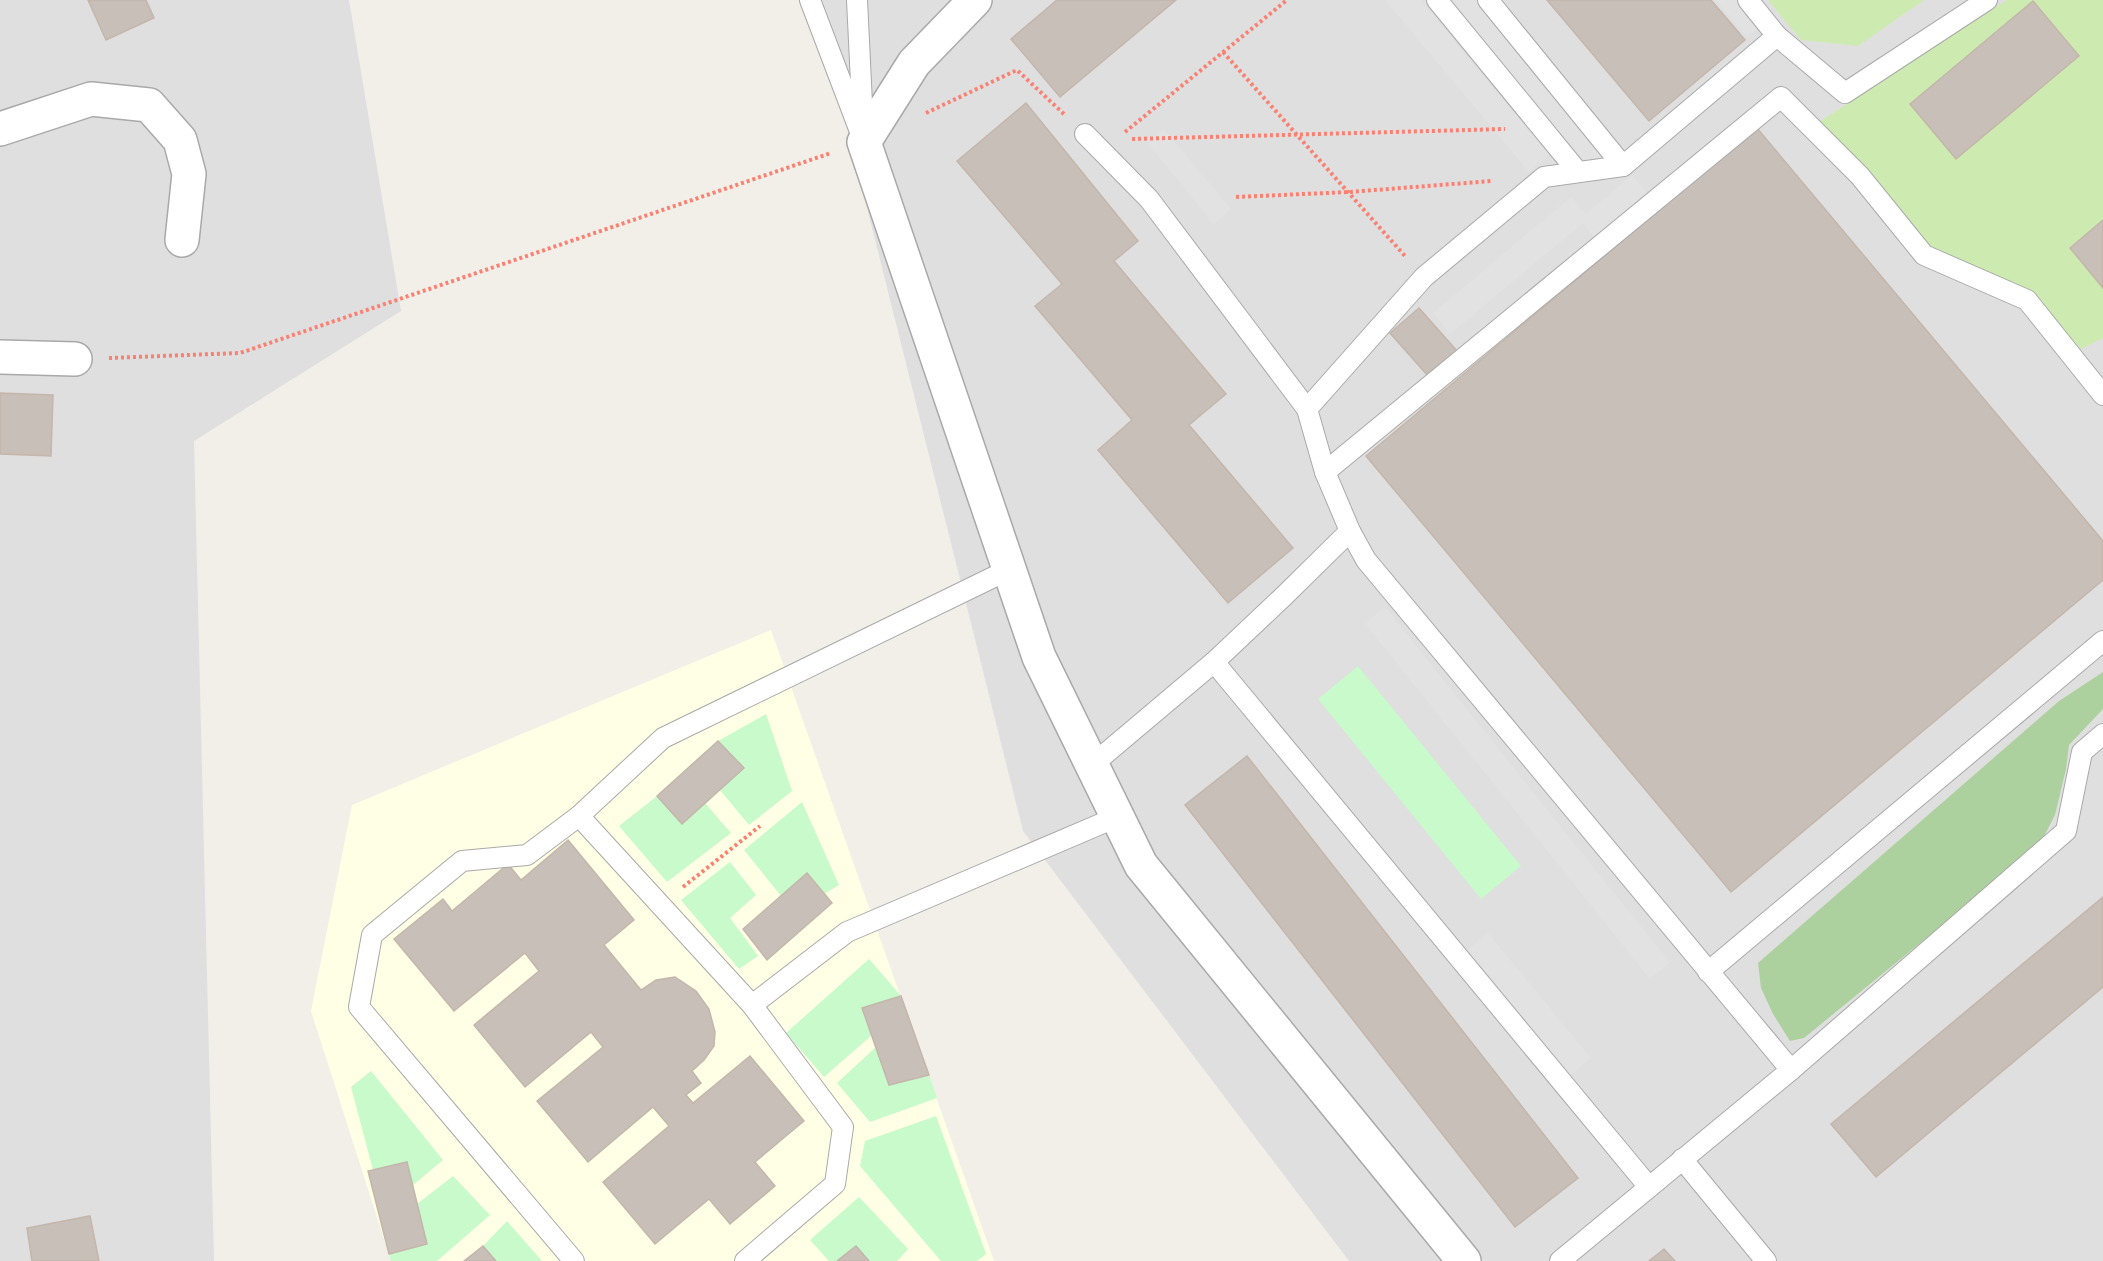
<svg xmlns="http://www.w3.org/2000/svg" width="2103" height="1261" font-family="'DejaVu Sans',sans-serif">
<style>
.residential{fill:#e0dfdf}
.education{fill:#ffffe5}
.grass{fill:#cdebb0}
.forest{fill:#add19e}
.park{fill:#c8facc}
.parking{fill:#e2e2e2}
.building{fill:#c7bfb8;stroke:#c4b6ab;stroke-width:1.5}
.lines{fill:none;stroke-linecap:round;stroke-linejoin:round}
.service-casing{stroke:#a9a9a9;stroke-width:22}
.minor-casing{stroke:#a9a9a9;stroke-width:36}
.path{stroke:#fa8072;stroke-width:4;stroke-dasharray:3 3;stroke-linecap:butt}
.service{stroke:#fff;stroke-width:20}
.minor{stroke:#fff;stroke-width:33}
</style>
<rect width="100%" height="100%" fill="#f2efe9"/>
<g class="residential">
<path d="M 0,0 L 349,0 L 401,311 L 194,441 L 214,1261 L 0,1261 Z"/>
<path d="M 815,0 L 2103,0 L 2103,1261 L 1349,1261 L 1023,831 Z"/>
</g>
<path class="education" d="M 771,630 L 994,1261 L 391,1261 L 311,1011 L 352,805 Z"/>
<g class="grass">
<path d="M 1768,0 L 1924,0 L 1858,46 L 1801,40 Z"/>
<path d="M 2007,0 L 2103,0 L 2103,338 L 2081,349 L 2028,293 L 1929,247 L 1872,173 L 1819,122 Z"/>
</g>
<path class="forest" d="M 2103,672 L 2103,709 L 2069,745 L 2066,769 L 2055,815 L 2039,846 L 1804,1038 L 1790,1041 L 1773,1014 L 1761,988 L 1758,963 L 2059,701 Z"/>
<g class="park">
<path d="M 1358,666 L 1521,866 L 1481,899 L 1318,699 Z"/>
<path d="M 766,714 L 792,791 L 749,825 L 720,790 L 743,768 L 718,741 Z"/>
<path d="M 657,796 L 682,824 L 705,803 L 731,833 L 667,882 L 619,826 Z"/>
<path d="M 802,802 L 839,885 L 824,894 L 807,874 L 781,896 L 744,850 Z"/>
<path d="M 730,862 L 756,895 L 730,918 L 758,956 L 739,969 L 681,900 Z"/>
<path d="M 869,959 L 901,996 L 863,1008 L 872,1035 L 824,1077 L 786,1033 Z"/>
<path d="M 876,1047 L 889,1085 L 929,1075 L 937,1098 L 870,1122 L 837,1083 Z"/>
<path d="M 371,1071 L 443,1160 L 413,1185 L 407,1162 L 373,1170 L 351,1087 Z"/>
<path d="M 936,1116 L 986,1254 L 977,1261 L 941,1261 L 860,1166 L 865,1141 Z"/>
<path d="M 453,1176 L 490,1215 L 437,1261 L 391,1261 L 389,1254 L 427,1244 L 417,1204 Z"/>
<path d="M 859,1197 L 908,1249 L 897,1261 L 869,1261 L 856,1247 L 837,1261 L 829,1261 L 810,1240 Z"/>
<path d="M 507,1221 L 542,1261 L 496,1261 L 483,1246 Z"/>
</g>
<g class="parking">
<path d="M 1385,0 L 1420,0 L 1549,155 L 1529,172 Z"/>
<path d="M 1449,0 L 1483,0 L 1614,160 L 1582,163 Z"/>
<path d="M 1716,0 L 1738,0 L 1760,27 L 1747,37 Z"/>
<path d="M 1164,129 L 1231,209 L 1214,224 L 1147,143 Z"/>
<path d="M 1632,175 L 1647,193 L 1595,237 L 1583,223 L 1450,334 L 1433,313 L 1571,197 L 1586,214 Z"/>
<path d="M 1385,607 L 1670,963 L 1650,979 L 1365,623 Z"/>
<path d="M 1488,933 L 1591,1058 L 1571,1075 L 1467,950 Z"/>
</g>
<g class="building">
<path d="M 88,0 L 146,0 L 154,18 L 106,40 Z"/>
<path d="M 1057,0 L 1176,0 L 1060,97 L 1011,39 Z"/>
<path d="M 1547,0 L 1711,0 L 1745,40 L 1649,121 Z"/>
<path d="M 2033,1 L 2079,56 L 1956,159 L 1910,104 Z"/>
<path d="M 1026,103 L 1138,241 L 1114,261 L 1226,394 L 1189,425 L 1293,548 L 1228,603 L 1098,450 L 1132,420 L 1035,306 L 1062,284 L 957,161 Z"/>
<path d="M 1757,128 L 2103,541 L 2103,580 L 1731,892 L 1366,456 Z"/>
<path d="M 2103,220 L 2103,288 L 2070,248 Z"/>
<path d="M 1419,308 L 1457,351 L 1428,376 L 1390,333 Z"/>
<path d="M 0,393 L 53,395 L 51,456 L 0,454 Z"/>
<path d="M 718,741 L 744,768 L 682,824 L 657,796 Z"/>
<path d="M 1247,756 L 1578,1178 L 1515,1227 L 1185,805 Z"/>
<path d="M 568,840 L 634,920 L 604,945 L 641,990 L 656,980 L 675,977 L 696,991 L 709,1009 L 715,1032 L 714,1046 L 704,1060 L 692,1071 L 701,1083 L 686,1095 L 693,1103 L 750,1056 L 804,1121 L 755,1162 L 775,1186 L 730,1224 L 709,1199 L 655,1244 L 603,1182 L 669,1126 L 653,1107 L 588,1162 L 537,1101 L 603,1047 L 591,1032 L 525,1087 L 474,1025 L 539,971 L 525,953 L 454,1011 L 394,939 L 443,899 L 452,911 L 508,864 L 521,880 Z"/>
<path d="M 807,873 L 832,903 L 767,960 L 743,929 Z"/>
<path d="M 2103,897 L 2103,987 L 1876,1177 L 1831,1124 Z"/>
<path d="M 901,996 L 929,1075 L 889,1085 L 862,1008 Z"/>
<path d="M 407,1162 L 427,1244 L 389,1254 L 368,1171 Z"/>
<path d="M 90,1216 L 99,1261 L 32,1261 L 27,1228 Z"/>
<path d="M 483,1246 L 496,1261 L 464,1261 Z"/>
<path d="M 856,1246 L 869,1261 L 837,1261 Z"/>
<path d="M 1664,1249 L 1675,1261 L 1649,1261 Z"/>
</g>
<g class="lines">
<defs>
<g id="service">
<path d="M 810,0 L 864,142"/>
<path d="M 857,0 L 863,124"/>
<path d="M 1437,0 L 1578,172"/>
<path d="M 1488,0 L 1623,166"/>
<path d="M 1748,0 L 1777,36"/>
<path d="M 1085,134 L 1149,199 L 1307,409"/>
<path d="M 1325,472 L 1781,97 L 1860,176 L 1924,255 L 2027,300 L 2103,395"/>
<path d="M 1350,531 L 1366,560 L 1791,1070"/>
<path d="M 1214,662 L 1285,595 L 1350,531 L 1325,472 L 1307,409 L 1424,277 L 1544,177 L 1623,166 L 1777,36 L 1845,93 L 1987,0"/>
<path d="M 1092,765 L 1214,662 L 1649,1187"/>
<path d="M 579,816 L 663,738 L 1010,569"/>
<path d="M 1708,972 L 2103,641"/>
<path d="M 752,1005 L 847,932 L 1117,817"/>
<path d="M 1682,1159 L 1766,1261"/>
<path d="M 574,1261 L 359,1007 L 372,935 L 462,861 L 527,855 L 579,816 L 752,1005 L 843,1127 L 835,1184 L 745,1261"/>
<path d="M 1560,1261 L 1791,1070 L 2066,831 L 2082,752 L 2103,734"/>
</g>
<g id="minor">
<path d="M 975,0 L 914,63 L 864,142 L 1039,657 L 1141,865 L 1464,1261"/>
<path d="M 0,129 L 91,99 L 149,105 L 180,140 L 189,174 L 182,240"/>
<path d="M 0,357 L 75,359"/>
</g>
</defs>
<use href="#service" class="service-casing"/>
<use href="#minor" class="minor-casing"/>
<g class="path">
<path d="M 1223,52 L 1405,256"/>
<path d="M 926,113 L 1017,70 L 1065,115"/>
<path d="M 1125,132 L 1287,0"/>
<path d="M 1132,139 L 1505,129"/>
<path d="M 1236,197 L 1349,192 L 1492,181"/>
<path d="M 109,358 L 240,353 L 831,153"/>
<path d="M 683,887 L 760,826"/>
</g>
<use href="#service" class="service"/>
<use href="#minor" class="minor"/>
</g>
</svg>
